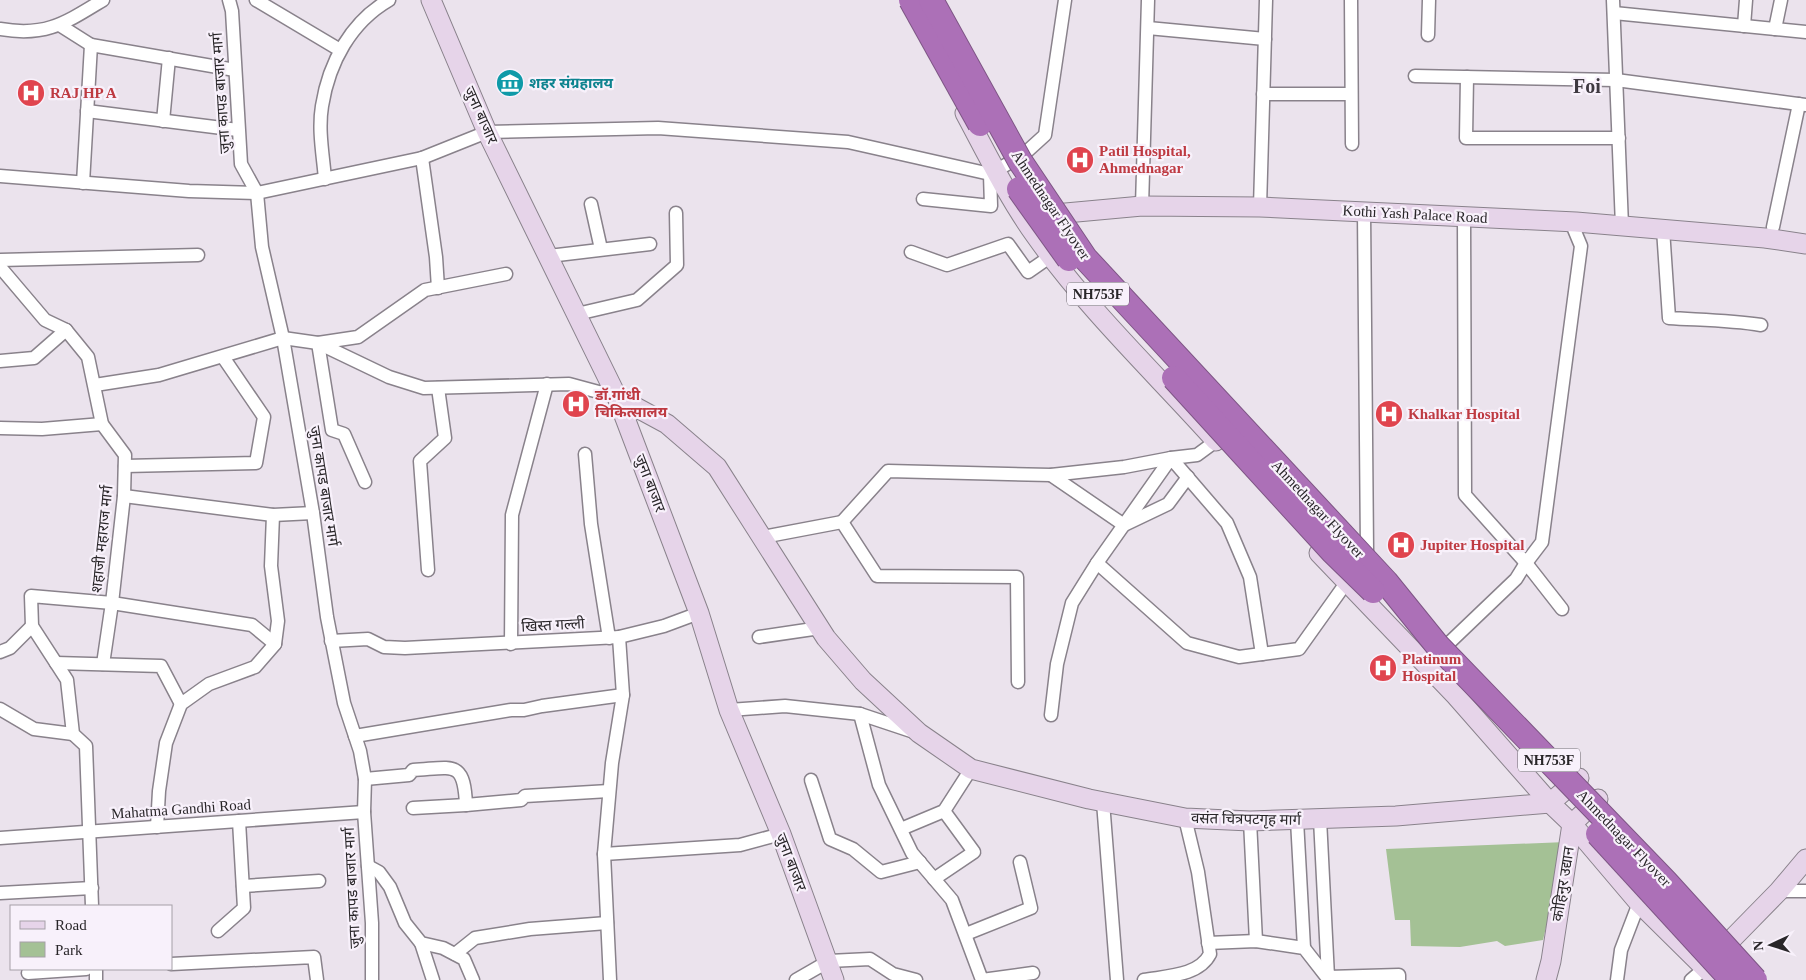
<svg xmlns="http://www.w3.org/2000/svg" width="1806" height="980" font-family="'Times New Roman','Noto Sans Devanagari',serif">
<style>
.green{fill:#a4c195}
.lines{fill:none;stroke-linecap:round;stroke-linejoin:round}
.street-casing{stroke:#89828b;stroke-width:15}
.secondary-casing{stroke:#89828b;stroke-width:21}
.street{stroke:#fff;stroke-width:12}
.secondary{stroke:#e6d4e9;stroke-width:19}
.highway-bridge-casing{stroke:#7e5685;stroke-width:26;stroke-linecap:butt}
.highway-bridge{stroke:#ac70b7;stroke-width:24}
.labels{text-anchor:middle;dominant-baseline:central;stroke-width:4.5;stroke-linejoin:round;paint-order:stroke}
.shield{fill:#f8f1fb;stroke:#676368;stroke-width:1}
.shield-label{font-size:14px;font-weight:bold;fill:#292629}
.culture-label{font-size:15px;font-weight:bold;fill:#0d838f;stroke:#f8f1fb;text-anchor:start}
.health-label{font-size:15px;font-weight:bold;fill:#be3a42;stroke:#f8f1fb;text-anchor:start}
.street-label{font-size:15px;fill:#292629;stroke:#f8f1fb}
.district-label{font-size:20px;font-weight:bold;fill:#3f3a41;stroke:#f8f1fb}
</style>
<rect width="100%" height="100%" fill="#ebe3ed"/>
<path class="green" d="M 1566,842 L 1543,940 L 1505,946 L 1497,941 L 1460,947 L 1411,946 L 1410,920 L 1395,920 L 1386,849 Z"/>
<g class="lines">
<defs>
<g id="street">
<path d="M 229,0 L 232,11 L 241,164 L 257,193 L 262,247 L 283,338 L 313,513 L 327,617 L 344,703 L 360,751 L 365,779 L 364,812 L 372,923 L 372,980"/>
<path d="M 256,0 L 340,50"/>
<path d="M 1351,0 L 1352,144"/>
<path d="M 1613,0 L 1622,226"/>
<path d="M 1614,13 L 1806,32"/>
<path d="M 61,26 L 91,45"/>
<path d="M 1744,26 L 1746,0"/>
<path d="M 1148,28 L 1265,39"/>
<path d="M 0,29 C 46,37 65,23 103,0"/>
<path d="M 1775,29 L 1781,0"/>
<path d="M 1428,35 L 1429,0"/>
<path d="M 1415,76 L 1616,80 L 1806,105"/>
<path d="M 1467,77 L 1466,138 L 1619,138"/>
<path d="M 1263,94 L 1351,94"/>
<path d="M 87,111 L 238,130"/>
<path d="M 163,121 L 169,58"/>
<path d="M 422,158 L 436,257 L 438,288"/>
<path d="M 0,176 L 189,191 L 257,193 L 422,158 L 487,132 L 658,128 L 848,142 L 990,174 L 1023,155 L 1045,135 L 1065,0"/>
<path d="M 325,179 C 323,155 318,130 322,106 C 329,62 351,22 389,0"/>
<path d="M 83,183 L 91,45 L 235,70"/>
<path d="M 923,199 L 991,206 L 990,174"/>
<path d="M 591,204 L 601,249"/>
<path d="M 1142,206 L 1148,0"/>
<path d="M 1260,207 L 1266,0"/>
<path d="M 1364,212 L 1367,551"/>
<path d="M 1464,217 L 1465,495 L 1526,563 L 1542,542 L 1581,246 L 1571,222"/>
<path d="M 1773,227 L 1799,104"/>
<path d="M 1663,229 L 1669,318 C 1700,320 1730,320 1761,325"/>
<path d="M 911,252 L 947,265 L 1008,244 L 1028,272 L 1051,256"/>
<path d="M 549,256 L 650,244"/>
<path d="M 0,260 L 198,255"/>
<path d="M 0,267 L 45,320 L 66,330 L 88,357 L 102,424 L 125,455 L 124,496 L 112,603 L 31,596 L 32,626 L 67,680 L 73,734 L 86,746 L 92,906"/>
<path d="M 577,314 L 637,300 L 677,265 L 676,213"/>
<path d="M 0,361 L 34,358 L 66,330"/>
<path d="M 95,385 L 159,375 L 283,338 L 318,343 L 389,377 L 424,388 L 569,384 L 617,397"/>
<path d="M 0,428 L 42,429 L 102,424"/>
<path d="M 585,454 L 591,524 L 609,638"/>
<path d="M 125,466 L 256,463 L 264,417 L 223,357"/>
<path d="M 1051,475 L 1124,525 L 1168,504 L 1188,477"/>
<path d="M 365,482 L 344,434 L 332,430 L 318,343 L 358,337 L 425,290 L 506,274"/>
<path d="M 124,496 L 273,515 L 313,513"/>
<path d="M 842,522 L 888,471 L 1051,475 L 1124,467 L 1171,458 L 1197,455 L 1216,441"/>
<path d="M 763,537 L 842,522 L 877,576 L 1017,577 L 1018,682"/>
<path d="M 1097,563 L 1187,643 L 1239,657 L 1299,649 L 1346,583"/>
<path d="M 428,570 L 420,461 L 445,438 L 438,388"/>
<path d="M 759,637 L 820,628"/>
<path d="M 331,641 L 368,639 L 384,647 L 405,648 L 619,637 L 664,626 L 699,613"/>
<path d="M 1449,643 L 1516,579 L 1526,563 L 1562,609"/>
<path d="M 511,644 L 512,515 L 547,384"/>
<path d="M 0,652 L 10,648 L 32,626"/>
<path d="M 56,663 L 161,666 L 181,704"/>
<path d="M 103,664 L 112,603 L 252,625 L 275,644"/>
<path d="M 0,709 L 34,729 L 73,734"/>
<path d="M 729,710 L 785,706 L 860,714 L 914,732"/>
<path d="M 860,714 L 879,785 L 912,853 L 952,900 L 982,980"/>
<path d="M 1051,715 L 1057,664 L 1072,603 L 1097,563 L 1171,458 L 1227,523 L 1250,577 L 1262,654"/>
<path d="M 355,736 L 511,710 L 524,710 L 542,706 L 623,695"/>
<path d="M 365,779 L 409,775 L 413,770 C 453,768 464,759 466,805 L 521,800 L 525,796 L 609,791"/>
<path d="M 811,780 L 830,839 L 853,849 L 881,872 L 920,862"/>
<path d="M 1103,802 L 1117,980"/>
<path d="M 413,808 L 466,805"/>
<path d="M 1320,819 L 1328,977 L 1399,975 L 1399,980"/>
<path d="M 1297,820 L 1304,948"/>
<path d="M 1250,821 L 1256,941"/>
<path d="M 157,827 L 159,791 L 166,743 L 181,704 L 209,684 L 255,667 L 275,644 L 278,621 L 271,566 L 273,515"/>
<path d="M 901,829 L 944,811 L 971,769"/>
<path d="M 0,838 L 364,812"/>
<path d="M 604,854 L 740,845 L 781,834"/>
<path d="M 368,866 L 379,872 L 390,887 L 405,923 L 421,943 L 443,948 L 464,959 L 473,980"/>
<path d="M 934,879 L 974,852 L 944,811"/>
<path d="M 243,886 L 319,881"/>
<path d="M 1779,891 L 1806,891"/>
<path d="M 0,893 L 92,888"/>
<path d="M 218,931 L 244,908 L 239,821"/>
<path d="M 966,934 L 1031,908 L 1020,862"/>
<path d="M 421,943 L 433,980"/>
<path d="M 1208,943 L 1256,941 L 1304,948 L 1329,980"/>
<path d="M 455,954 L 475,938 L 530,929 L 607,923"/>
<path d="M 171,964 L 314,957 L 317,980"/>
<path d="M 96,969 L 96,980"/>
<path d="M 28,973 L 86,969"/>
<path d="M 610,980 L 604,854 L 612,763 L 623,695 L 619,637"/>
<path d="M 796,980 L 829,961 L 870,959 L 893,974 L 916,980"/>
<path d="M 982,980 L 1033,973"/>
<path d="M 1144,980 C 1166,976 1199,976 1210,954 L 1198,872 L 1185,818"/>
<path d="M 1617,980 L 1621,950 L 1639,903"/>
<path d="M 1691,980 L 1705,968"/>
</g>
<g id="secondary">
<path d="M 431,0 L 487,132 L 617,397 L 699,613 L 729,710 L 781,834 L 834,980"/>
<path d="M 965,113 C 987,154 1008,197 1035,235 C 1088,310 1155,373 1216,441"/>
<path d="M 1044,215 L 1142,206 L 1260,207 L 1576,222 L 1765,238 L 1806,244"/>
<path d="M 617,397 L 667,424 L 717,467 L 826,638 L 863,681 L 919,733 L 971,769 L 1089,799 L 1185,818 L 1250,821 L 1396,816 L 1550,803 L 1579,778"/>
<path d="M 1319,553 L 1456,696 L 1550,803 L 1572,824 L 1639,903 L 1716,979"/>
<path d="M 1730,941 L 1779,891 L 1806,859"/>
<path d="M 1546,980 L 1551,961 L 1572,824 L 1598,799"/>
</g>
</defs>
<use href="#street" class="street-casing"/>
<use href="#secondary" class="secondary-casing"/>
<use href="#street" class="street"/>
<use href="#secondary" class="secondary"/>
<defs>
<g id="highway-bridge">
<path d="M 911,0 L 980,124"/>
<path d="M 931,0 L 1020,161 L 1085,258 L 1386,582 L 1437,645 L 1665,881 L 1755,980"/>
<path d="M 1019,189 L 1069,259"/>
<path d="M 1174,378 L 1333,552 L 1373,591"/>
<path d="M 1598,834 L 1732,980"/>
</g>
</defs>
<use href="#highway-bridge" class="highway-bridge-casing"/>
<use href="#highway-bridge" class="highway-bridge"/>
</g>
<defs>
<symbol id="museum-disc" viewBox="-11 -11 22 22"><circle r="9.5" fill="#0f9aa8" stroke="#f8f1fb"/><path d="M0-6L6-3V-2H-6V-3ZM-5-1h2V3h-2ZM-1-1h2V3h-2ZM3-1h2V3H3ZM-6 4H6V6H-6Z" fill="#fff"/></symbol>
<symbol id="hospital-disc" viewBox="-11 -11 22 22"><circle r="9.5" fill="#e0444e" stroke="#f8f1fb"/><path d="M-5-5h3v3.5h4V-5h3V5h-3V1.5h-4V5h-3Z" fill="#fff"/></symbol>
</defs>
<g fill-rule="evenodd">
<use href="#museum-disc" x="494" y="67" width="32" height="32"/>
<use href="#hospital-disc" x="15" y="77" width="32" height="32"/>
<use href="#hospital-disc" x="1064" y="144" width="32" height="32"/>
<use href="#hospital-disc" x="560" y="388" width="32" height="32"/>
<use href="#hospital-disc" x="1373" y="398" width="32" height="32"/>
<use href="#hospital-disc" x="1385" y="529" width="32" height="32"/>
<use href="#hospital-disc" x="1367" y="652" width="32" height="32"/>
</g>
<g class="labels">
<g class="shield">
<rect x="1067" y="282.5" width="62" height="23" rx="4"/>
<rect x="1518" y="748.5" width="62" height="23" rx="4"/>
</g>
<g class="shield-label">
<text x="1098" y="294">NH753F</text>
<text x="1549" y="760">NH753F</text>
</g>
<g class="culture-label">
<text x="529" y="83">शहर संग्रहालय</text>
</g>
<g class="health-label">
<text x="50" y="93">RAJ HP A</text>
<text x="1099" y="151">Patil Hospital,<tspan x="1099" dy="17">Ahmednagar</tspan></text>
<text x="595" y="395">डॉ.गांधी<tspan x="595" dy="17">चिकित्सालय</tspan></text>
<text x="1408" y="414">Khalkar Hospital</text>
<text x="1420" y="545">Jupiter Hospital</text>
<text x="1402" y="659">Platinum<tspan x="1402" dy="17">Hospital</tspan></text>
</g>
<g class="street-label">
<text transform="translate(221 93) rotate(-94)">जुना कापड बाजार मार्ग</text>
<text transform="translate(481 115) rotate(66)">जुना बाजार</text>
<text transform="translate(1051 205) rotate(56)">Ahmednagar Flyover</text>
<text transform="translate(1415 214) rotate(3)">Kothi Yash Palace Road</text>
<text transform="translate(650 483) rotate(69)">जुना बाजार</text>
<text transform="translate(324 486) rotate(81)">जुना कापड बाजार मार्ग</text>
<text transform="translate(1318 509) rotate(47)">Ahmednagar Flyover</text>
<text transform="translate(102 539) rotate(-84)">शहाजी महाराज मार्ग</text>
<text transform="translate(553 625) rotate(-3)">खिस्त गल्ली</text>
<text transform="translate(181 809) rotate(-4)">Mahatma Gandhi Road</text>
<text transform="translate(1246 819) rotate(1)">वसंत चित्रपटगृह मार्ग</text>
<text transform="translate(1624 838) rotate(46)">Ahmednagar Flyover</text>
<text transform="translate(791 862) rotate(69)">जुना बाजार</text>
<text transform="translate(1563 884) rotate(-81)">कोहिनुर उद्यान</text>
<text transform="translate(352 888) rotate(-93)">जुना कापड बाजार मार्ग</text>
</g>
<g class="district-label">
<text x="1587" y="86">Foi</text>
</g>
</g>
<rect x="10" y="905" width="162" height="65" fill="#f8f1fb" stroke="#a5a0a7"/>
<rect x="20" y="921" width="25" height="8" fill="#e6d4e9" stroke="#a5a0a7"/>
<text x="55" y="930" font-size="15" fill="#292629">Road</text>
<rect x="20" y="942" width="25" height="15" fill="#a4c195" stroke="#a5a0a7"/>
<text x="55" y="955" font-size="15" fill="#292629">Park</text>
<g transform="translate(1771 945) rotate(266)" stroke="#f8f1fb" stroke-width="4" paint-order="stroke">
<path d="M0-4L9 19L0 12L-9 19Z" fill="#292629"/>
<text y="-8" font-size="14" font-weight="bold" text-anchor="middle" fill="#292629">N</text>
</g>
</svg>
